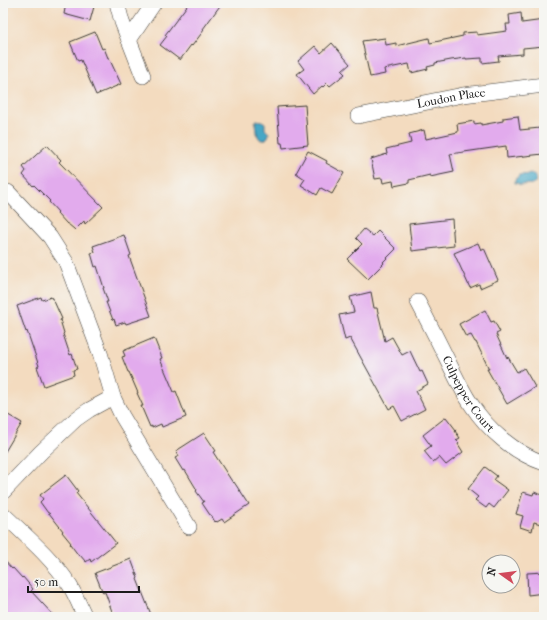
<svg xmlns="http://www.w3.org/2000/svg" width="547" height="620" font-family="'IM FELL French Canon',serif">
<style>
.water{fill:#47a7c6;stroke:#326271}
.building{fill:#e2abed}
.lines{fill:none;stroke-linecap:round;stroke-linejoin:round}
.minor-casing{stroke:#3c3934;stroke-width:16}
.minor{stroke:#fff;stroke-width:15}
.labels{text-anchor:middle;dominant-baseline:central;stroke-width:3.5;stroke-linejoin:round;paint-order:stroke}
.street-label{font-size:12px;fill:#1c1c1c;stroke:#f6f6f2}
</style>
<rect width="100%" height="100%" fill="#f6f6f2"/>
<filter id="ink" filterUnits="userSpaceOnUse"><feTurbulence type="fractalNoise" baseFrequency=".025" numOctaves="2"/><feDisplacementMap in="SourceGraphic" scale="8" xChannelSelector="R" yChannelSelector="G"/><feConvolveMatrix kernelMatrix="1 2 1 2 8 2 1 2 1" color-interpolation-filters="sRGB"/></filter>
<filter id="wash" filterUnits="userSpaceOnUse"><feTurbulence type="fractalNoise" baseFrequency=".012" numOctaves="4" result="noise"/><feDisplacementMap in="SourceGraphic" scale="16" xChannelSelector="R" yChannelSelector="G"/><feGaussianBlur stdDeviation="0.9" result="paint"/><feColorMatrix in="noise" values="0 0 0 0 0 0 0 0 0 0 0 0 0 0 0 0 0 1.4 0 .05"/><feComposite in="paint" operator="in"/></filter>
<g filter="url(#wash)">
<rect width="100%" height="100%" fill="#f3dbbf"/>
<g class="water">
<path d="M 256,120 L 263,121 L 265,123 L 265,129 L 269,133 L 268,137 L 265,140 L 261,140 C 255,136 258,127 255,121 Z"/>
<path d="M 533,174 L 536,176 L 536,180 L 534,184 L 520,185 L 517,183 L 515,183 L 515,179 L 517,178 L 519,175 Z"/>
</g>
<g id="blocks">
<g class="building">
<path d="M 66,3 L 95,3 L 90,21 L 64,14 Z"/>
<path d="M 189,3 L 222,3 L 203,29 L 204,30 L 192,46 L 191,45 L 180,60 L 160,45 L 167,36 L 165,35 Z"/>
<path d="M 521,13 L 522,23 L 544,20 L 544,46 L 523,48 L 523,54 L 498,56 L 499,61 L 482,63 L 482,58 L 466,59 L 466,58 L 451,60 L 435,63 L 435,65 L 427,67 L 428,69 L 411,73 L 409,64 L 384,69 L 385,74 L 370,77 L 362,41 L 385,38 L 386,45 L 396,43 L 396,46 L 429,38 L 430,43 L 463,36 L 463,33 L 477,32 L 477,35 L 507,31 L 506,24 L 510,24 L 509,15 Z"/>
<path d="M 95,32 L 102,49 L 104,48 L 108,58 L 109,58 L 121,84 L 96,95 L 81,60 L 78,61 L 70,42 Z"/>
<path d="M 332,43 L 350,64 L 342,71 L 345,74 L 330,86 L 327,83 L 323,87 L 322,86 L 313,94 L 297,74 L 304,69 L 298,61 L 315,46 L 321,53 Z"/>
<path d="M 305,105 L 308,145 L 283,148 L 282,143 L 280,143 L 277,107 Z"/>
<path d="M 518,116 L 520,130 L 540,128 L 543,154 L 507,158 L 506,146 L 450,154 L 454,172 L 430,177 L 430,175 L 409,180 L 409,183 L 394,186 L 393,181 L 383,183 L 382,178 L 375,179 L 371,159 L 387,154 L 386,149 L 411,143 L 409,134 L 424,130 L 426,139 L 458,132 L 457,124 L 474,121 L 474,124 L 481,123 L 481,125 L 503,121 L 503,118 Z"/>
<path d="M 47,145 L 61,160 L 59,162 L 103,207 L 85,224 L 84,221 L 75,230 L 74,229 L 68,224 L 67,224 L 57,213 L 58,212 L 49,202 L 50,201 L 34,185 L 33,186 L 23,175 L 26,171 L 23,167 Z"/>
<path d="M 308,151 L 327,161 L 326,163 L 344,173 L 332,194 L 321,188 L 317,195 L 301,185 L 305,179 L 296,173 Z"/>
<path d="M 452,219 L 454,246 L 412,251 L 409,224 Z"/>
<path d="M 364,229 L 373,236 L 378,231 L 396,249 L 383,262 L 384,263 L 368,279 L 347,259 L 362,244 L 356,238 Z"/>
<path d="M 124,235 L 131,255 L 129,256 L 151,316 L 126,324 L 125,322 L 116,325 L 114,319 L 113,320 L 106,302 L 108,302 L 103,288 L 104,288 L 97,266 L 95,267 L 91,253 L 95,252 L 93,246 Z"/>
<path d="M 478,243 L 481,250 L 484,248 L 498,280 L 480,288 L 479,284 L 470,288 L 454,253 Z"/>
<path d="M 371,292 L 374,308 L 377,308 L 385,341 L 392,337 L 402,355 L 410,351 L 420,372 L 422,371 L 428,384 L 416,391 L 425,409 L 402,421 L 394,406 L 389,409 L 350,338 L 345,340 L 339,315 L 354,312 L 350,297 Z"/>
<path d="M 41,297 L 42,300 L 51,297 L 52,299 L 53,299 L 62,319 L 60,320 L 64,333 L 63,334 L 70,355 L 72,354 L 77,369 L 73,370 L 74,375 L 44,386 L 37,367 L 39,366 L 27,331 L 26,332 L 17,306 Z"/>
<path d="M 485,310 L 491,322 L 494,321 L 500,332 L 496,334 L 507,358 L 508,357 L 517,372 L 524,368 L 535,387 L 507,404 L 487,369 L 489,369 L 476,342 L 475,342 L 471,335 L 466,337 L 459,324 Z"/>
<path d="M 154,338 L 162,358 L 160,359 L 174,392 L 176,391 L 186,417 L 162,427 L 161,424 L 152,428 L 152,426 L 150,427 L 141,406 L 143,406 L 137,393 L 138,393 L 129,372 L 128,372 L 122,357 L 125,356 L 123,351 Z"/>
<path d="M 3,412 L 22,423 L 3,455 Z"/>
<path d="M 446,417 L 456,430 L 455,431 L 460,438 L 456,440 L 459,443 L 458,444 L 463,452 L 446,465 L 439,457 L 433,462 L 424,451 L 431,446 L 423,435 Z"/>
<path d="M 204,433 L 216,451 L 213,452 L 233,483 L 234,482 L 249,505 L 224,522 L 222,519 L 217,522 L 216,521 L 215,522 L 211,515 L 210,515 L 202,503 L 204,502 L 196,491 L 197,490 L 185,470 L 183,471 L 175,458 L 179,456 L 176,451 Z"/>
<path d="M 485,467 L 497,476 L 494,480 L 508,490 L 494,508 L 489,504 L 486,508 L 475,500 L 478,497 L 468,489 Z"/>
<path d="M 66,475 L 78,491 L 76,493 L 116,543 L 91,562 L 90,559 L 86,562 L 85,560 L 85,561 L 80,555 L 79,556 L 70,544 L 71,543 L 62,532 L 63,531 L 49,513 L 48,513 L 40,502 L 43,499 L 40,495 Z"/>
<path d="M 523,492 L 533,495 L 534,492 L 544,496 L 544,525 L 534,522 L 532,531 L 520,527 L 523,516 L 516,514 Z"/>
<path d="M 3,559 L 12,569 L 13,568 L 22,578 L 23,577 L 33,589 L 31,591 L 55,617 L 7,617 L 3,612 Z"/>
<path d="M 131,559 L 138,578 L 137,579 L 152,617 L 114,617 L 105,592 L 103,593 L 95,573 Z"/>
<path d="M 544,572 L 544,593 L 528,595 L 527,573 Z"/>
</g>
</g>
</g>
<g filter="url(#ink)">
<use href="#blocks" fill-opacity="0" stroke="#3c3934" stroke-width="1"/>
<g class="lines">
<defs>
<g id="minor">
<path d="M 117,3 L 122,22 L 143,76"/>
<path d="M 129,40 L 154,3"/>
<path id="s1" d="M 358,116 L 463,95 L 544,85"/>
<path d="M 8,192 L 50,237 L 66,262 L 100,353 L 113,397 L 122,416 L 189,527"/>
<path id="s2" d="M 418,302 C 428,321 437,339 446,357 C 454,373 461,389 471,404 C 488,430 514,453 544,463"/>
<path d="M 3,492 L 41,452 L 76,419 L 89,410 L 113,397"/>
<path d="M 3,514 C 26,536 51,557 69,584 C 75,594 80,606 85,617"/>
</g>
</defs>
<use href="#minor" class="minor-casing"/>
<use href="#minor" class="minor"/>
</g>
</g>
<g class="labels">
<g class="street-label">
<text stroke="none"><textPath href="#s1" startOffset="95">Loudon Place</textPath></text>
<text stroke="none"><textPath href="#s2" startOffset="105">Culpepper Court</textPath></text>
</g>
</g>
<rect width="547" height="620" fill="none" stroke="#f6f6f2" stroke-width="16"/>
<g transform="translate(501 574) rotate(284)"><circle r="19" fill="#f6f6f2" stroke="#9f9f9c"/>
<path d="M0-3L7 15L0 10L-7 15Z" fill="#d1495b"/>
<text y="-6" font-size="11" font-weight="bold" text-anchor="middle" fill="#1c1c1c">N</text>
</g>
<path d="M28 586v6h111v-6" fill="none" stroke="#1c1c1c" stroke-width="2"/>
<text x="34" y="586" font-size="12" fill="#1c1c1c" stroke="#f6f6f2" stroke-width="3" paint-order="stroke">50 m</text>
</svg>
